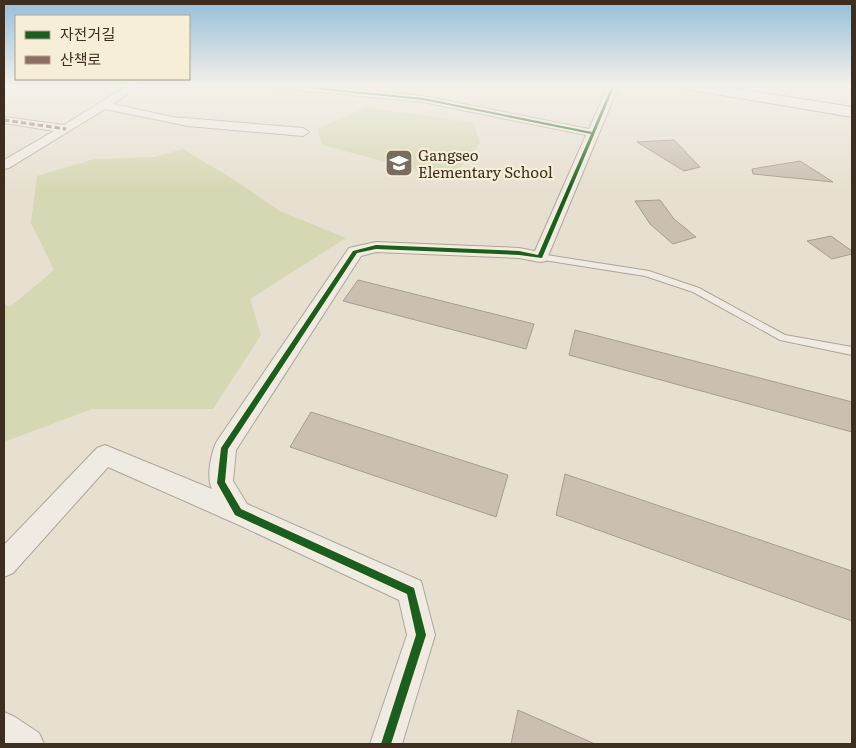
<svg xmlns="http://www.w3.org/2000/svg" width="856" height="748" font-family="Literata,'Noto Sans KR',serif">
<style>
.green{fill:#d6d7b3}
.building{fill:#cbbfb2;stroke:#a89c90}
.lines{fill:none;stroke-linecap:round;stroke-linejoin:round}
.lane-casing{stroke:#ada599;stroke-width:2}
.street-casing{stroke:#ada599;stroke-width:2}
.secondary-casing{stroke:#9c958a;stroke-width:2}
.lane{fill:#efebe3;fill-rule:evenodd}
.street{fill:#efebe3;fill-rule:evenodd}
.secondary{fill:#efebe3;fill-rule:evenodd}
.quiet{stroke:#8d6e63;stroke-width:3;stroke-dasharray:5.5 3;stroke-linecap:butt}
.cycleway-casing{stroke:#f7eed8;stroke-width:3}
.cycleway{fill:#1b5e20;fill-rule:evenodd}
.labels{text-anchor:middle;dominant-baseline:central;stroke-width:4.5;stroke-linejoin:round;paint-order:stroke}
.far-poi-label{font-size:15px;fill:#3d2e20;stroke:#f7eed8;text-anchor:start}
</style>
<rect width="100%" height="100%" fill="#e7e0d1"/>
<g class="green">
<path d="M 367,107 L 474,123 L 480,144 L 455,173 L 444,177 L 322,145 L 317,129 Z"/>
<path d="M 183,149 L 236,181 L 280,211 L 346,238 L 250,299 L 261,335 L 213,409 L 92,409 L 4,442 L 4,305 L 11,306 L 54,270 L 31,223 L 37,176 L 94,159 L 154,157 Z"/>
</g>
<g class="building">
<path d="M 674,140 L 700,167 L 684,171 L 637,142 Z"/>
<path d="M 800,161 L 833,182 L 753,174 L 752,169 Z"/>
<path d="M 660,200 L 674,219 L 696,237 L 673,244 L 650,224 L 635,201 Z"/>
<path d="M 831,236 L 852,251 L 852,254 L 832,259 L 807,241 Z"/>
<path d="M 358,280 L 534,324 L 526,349 L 343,301 Z"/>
<path d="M 575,330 L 852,402 L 852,432 L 569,355 Z"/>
<path d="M 311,412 L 508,475 L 496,517 L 290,447 Z"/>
<path d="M 565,474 L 852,571 L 852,621 L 556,515 Z"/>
<path d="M 518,710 L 595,744 L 511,744 Z"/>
</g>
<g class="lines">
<defs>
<path id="lane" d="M 540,254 L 649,271 L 699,288 L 785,335 L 852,347 L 852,355 L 780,340 L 693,292 L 645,276 L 537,259 L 536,257 Z"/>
<g id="street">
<path d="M 4,85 L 12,85 L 4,89 Z"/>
<path d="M 128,85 L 140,85 L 113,104 L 172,117 L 303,128 L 309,132 L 303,136 L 188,126 L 105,109 L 9,168 L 4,169 L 4,160 L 54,131 L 4,123 L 4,117 L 64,125 Z"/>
<path d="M 273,85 L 313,85 L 423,96 L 589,129 L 609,85 L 619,85 L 546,261 L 540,262 L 519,258 L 376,252 L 361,256 L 236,450 L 233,481 L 247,504 L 421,581 L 435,635 L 402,744 L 370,744 L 407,635 L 399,600 L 239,525 L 108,467 L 13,573 L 4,577 L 4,545 L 97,448 L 105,445 L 212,489 C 206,477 211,453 217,441 L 349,248 L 376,242 L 519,248 L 535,251 L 586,135 L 423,102 L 278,88 Z"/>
<path d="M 4,712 L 15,717 L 39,733 L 44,744 L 4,744 Z"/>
</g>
<path id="secondary" d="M 679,85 L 714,85 L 852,107 L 852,117 L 686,89 Z"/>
</defs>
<use href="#lane" class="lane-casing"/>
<use href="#street" class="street-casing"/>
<use href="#secondary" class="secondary-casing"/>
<use href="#lane" class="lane"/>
<use href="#street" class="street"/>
<use href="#secondary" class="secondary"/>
<g class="quiet">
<path d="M 4,86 L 7,85"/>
<path d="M 4,120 L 66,129"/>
</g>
<defs>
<path id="cycleway" d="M 277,85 L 291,85 L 423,98 L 592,132 L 612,85 L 615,85 L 542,258 L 519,255 L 376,249 L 357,253 L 228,449 L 225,482 L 241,509 L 414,588 L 426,635 L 391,744 L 381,744 L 416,635 L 407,594 L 235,515 L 217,483 L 221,448 L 353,251 L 376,245 L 519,251 L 538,255 L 591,134 L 423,100 Z"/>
</defs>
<use href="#cycleway" class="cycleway-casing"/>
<use href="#cycleway" class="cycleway"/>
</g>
<linearGradient id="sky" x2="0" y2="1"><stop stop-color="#96bed9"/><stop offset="0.45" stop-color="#f4f1ea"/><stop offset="1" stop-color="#f4f1ea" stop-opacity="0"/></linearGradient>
<rect width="856" height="190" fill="url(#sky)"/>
<defs>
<symbol id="school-square" viewBox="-11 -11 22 22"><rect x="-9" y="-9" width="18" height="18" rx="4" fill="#786c5e" stroke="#f7eed8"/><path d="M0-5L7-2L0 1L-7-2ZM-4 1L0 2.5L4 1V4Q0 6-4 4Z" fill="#fff"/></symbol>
</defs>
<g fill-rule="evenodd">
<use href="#school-square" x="383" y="147" width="32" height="32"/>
</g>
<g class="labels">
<g class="far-poi-label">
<text x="418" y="154">Gangseo<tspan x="418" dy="17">Elementary School</tspan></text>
</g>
</g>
<rect width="856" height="748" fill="none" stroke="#3d2e20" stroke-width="10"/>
<rect x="15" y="15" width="175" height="65" fill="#f7eed8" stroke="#ada18e"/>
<rect x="25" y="31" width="25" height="8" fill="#1b5e20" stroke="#ada18e"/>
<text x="60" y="40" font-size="15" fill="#3d2e20">자전거길</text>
<rect x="25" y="56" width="25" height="8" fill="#8d6e63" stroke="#ada18e"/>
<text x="60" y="65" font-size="15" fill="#3d2e20">산책로</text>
</svg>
